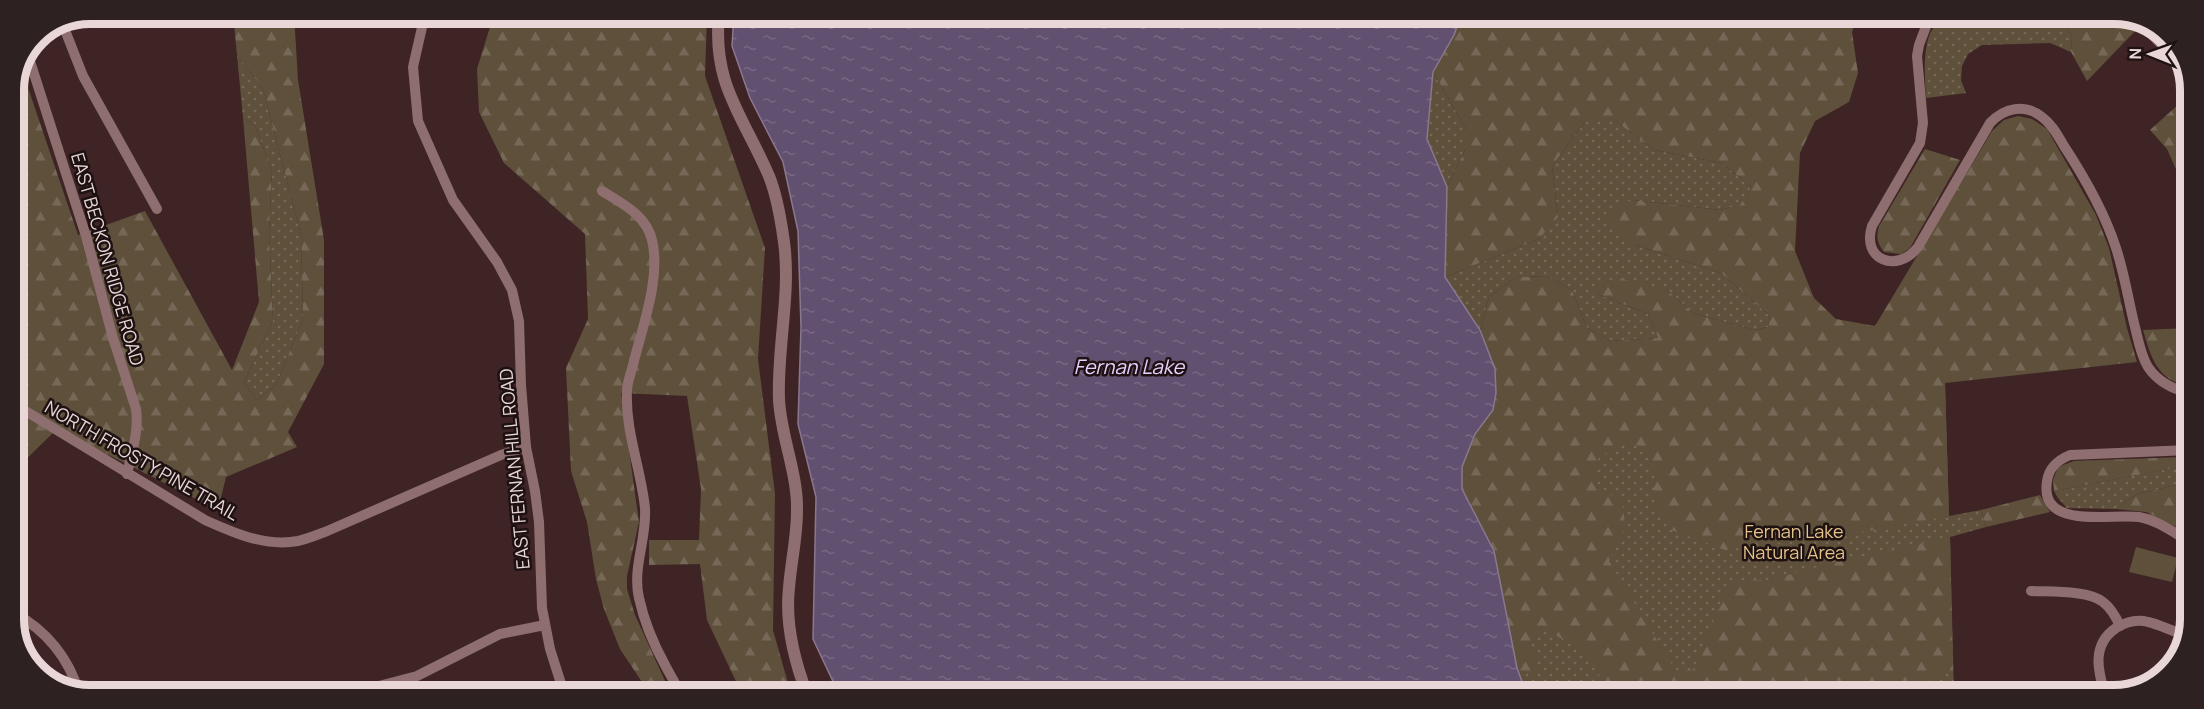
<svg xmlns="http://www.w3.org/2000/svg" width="2204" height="709" font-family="Manrope,sans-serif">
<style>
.green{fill:url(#green-dots)}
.forest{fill:url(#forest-firs)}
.pitch{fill:#5e503a}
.water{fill:url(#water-ripples);stroke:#8a788f;stroke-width:1.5}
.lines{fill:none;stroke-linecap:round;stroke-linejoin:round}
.minor{stroke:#8e6e6f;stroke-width:10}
.tertiary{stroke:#8e6e6f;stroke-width:12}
.labels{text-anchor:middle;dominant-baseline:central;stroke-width:5;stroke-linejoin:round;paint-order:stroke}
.street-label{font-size:18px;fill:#e9d7d7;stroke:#1d1112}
.park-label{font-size:18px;fill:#e4c289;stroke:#1d1112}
.water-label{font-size:20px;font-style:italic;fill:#e9d0fe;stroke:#1d1112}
.rim{fill:none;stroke:#e9d7d7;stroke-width:8}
</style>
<defs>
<pattern id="green-dots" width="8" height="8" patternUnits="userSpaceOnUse" patternTransform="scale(1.5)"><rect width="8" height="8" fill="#5e503a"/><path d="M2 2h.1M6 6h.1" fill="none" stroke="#756856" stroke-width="1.8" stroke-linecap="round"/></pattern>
<pattern id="forest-firs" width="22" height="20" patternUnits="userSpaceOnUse" patternTransform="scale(1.5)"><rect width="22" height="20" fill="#5e503a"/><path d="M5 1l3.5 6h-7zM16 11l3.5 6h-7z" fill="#756856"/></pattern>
<pattern id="water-ripples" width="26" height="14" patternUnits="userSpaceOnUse" patternTransform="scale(1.5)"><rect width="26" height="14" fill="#615070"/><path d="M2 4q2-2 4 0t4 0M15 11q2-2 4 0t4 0" fill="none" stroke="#786884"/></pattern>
</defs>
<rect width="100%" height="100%" fill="#3f2426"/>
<g class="green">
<path d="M 1955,16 L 1983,16 L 2007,25 L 2048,23 L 2067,27 L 2072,37 L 2071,52 L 2050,43 L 1982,45 L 1968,54 L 1962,66 L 1961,80 L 1966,93 L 1926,98 C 1925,79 1921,37 1937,24 C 1942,21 1949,19 1955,16 Z"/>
<path d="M 237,55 L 263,89 L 301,235 L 303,319 L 276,385 L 257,400 L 244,383 L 273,320 L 269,232 L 272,171 L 255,125 L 243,118 Z"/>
<path d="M 1433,72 L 1466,129 L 1466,148 L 1447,187 L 1427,139 Z"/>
<path d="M 1587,119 L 1613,119 L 1654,150 L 1722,163 L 1751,187 L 1741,205 L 1720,210 L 1632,200 L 1635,245 L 1721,273 L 1770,316 L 1768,327 L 1754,330 L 1693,313 L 1667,290 L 1598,294 L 1648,314 L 1658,338 L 1612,341 L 1587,328 L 1572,290 L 1546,276 L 1516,277 L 1489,297 L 1480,330 L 1445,277 L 1539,239 L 1558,216 L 1552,166 Z"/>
<path d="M 1945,383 L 1949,516 L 1981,510 L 1986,527 L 1950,537 L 1954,695 L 1527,695 L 1517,668 L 1475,434 Z"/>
<path d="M 2182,457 L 2189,458 L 2189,482 L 2137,494 L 2116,509 L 2067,508 L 2058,498 L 2054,491 L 2178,467 Z"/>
</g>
<g class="forest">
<path d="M 233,14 L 294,14 L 298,80 L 324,240 L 324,364 L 288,432 L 297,447 L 226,477 L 218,510 L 57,429 L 14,471 L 14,90 L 22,70 L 78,235 L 145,211 L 232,370 L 259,302 L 243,118 L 255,125 L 272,171 L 269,232 L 273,320 L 244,383 L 257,400 L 276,385 L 303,319 L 301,235 L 263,89 L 237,55 Z"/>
<path d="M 494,14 L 707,14 L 705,76 L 765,248 L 758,359 L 775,494 L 773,630 L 791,694 L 742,694 L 707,620 L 700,564 L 649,565 L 649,540 L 699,540 L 701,489 L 687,396 L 621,393 L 639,522 L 627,576 L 627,589 L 635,615 L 671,694 L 644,694 L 642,682 L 620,649 L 604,609 L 596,579 L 587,522 L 571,471 L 566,368 L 588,319 L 585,234 L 504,163 L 479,112 L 477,69 Z"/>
<path d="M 1461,15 L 1858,16 L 1852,32 L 1858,73 L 1849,102 L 1815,121 L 1800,153 L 1795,251 L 1814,298 L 1836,319 L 1875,326 L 1992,131 L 2004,120 L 2018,116 L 2032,119 L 2047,129 L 2096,215 L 2109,248 L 2127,328 L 2137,362 L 1945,383 L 1949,516 L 1874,530 L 1725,550 L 1669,529 L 1654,505 L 1654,468 L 1640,446 L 1616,445 L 1594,462 L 1595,482 L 1623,504 L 1625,528 L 1609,561 L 1669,660 L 1677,671 L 1693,670 L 1730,580 L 1770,580 L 1824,565 L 1950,537 L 1953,672 L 1931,677 L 1923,695 L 1750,695 L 1729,682 L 1722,688 L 1722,695 L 1610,695 L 1587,653 L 1543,628 L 1531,643 L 1537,664 L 1535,675 L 1517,668 L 1494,551 L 1462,489 L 1462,467 L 1475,434 L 1493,410 L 1496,393 L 1495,369 L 1480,330 L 1489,297 L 1516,277 L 1546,276 L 1572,290 L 1587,328 L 1612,341 L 1658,338 L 1648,314 L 1598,294 L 1595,285 L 1617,278 L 1667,290 L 1693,313 L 1754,330 L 1768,327 L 1770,316 L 1721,273 L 1635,245 L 1612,230 L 1605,210 L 1632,200 L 1720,210 L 1740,205 L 1751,187 L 1722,163 L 1654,150 L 1613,119 L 1587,119 L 1552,166 L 1558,217 L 1539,239 L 1445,277 L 1447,187 L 1466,148 L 1466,129 L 1433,72 L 1454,35 Z"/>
<path d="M 1983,16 L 2126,16 L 2138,28 L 2087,81 L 2071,52 L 2072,37 L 2067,27 L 2048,23 L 2007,25 Z"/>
<path d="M 2190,94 L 2190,185 L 2183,185 L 2167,149 L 2150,130 Z"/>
<path d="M 1925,149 L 1960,160 L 1910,248 L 1901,254 L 1884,252 C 1877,243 1876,237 1879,226 Z"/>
<path d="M 2189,328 L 2189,386 C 2157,381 2151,357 2143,330 Z"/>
<path d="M 2186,399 L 2189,400 L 2189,444 L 2183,443 Z"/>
<path d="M 2182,457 L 2179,467 L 2054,491 L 2053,480 L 2058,467 L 2074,461 Z"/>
<path d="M 2189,482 L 2188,533 L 2146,512 L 2116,509 L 2137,494 Z"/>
<path d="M 2040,495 L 2050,512 L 1986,527 L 1981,510 Z"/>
</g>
<path class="pitch" d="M 2136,547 L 2178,558 L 2172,582 L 2129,572 Z"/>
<path class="water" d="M 734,14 L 1461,15 L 1454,35 L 1433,72 L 1427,139 L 1447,187 L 1445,277 L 1480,330 L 1495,369 L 1496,393 L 1493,410 L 1475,434 L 1462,467 L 1462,489 L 1494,551 L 1517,668 L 1527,695 L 839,694 L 813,639 L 816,497 L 798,424 L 801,327 L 798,231 L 783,162 L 750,98 L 732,46 Z"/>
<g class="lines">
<g class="minor">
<path d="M 425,14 L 413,67 L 418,121 L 453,200 L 497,262 L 512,290 L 519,321 L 521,385 L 526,447 L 535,491 L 539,522 L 542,608 L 550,649 L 564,693"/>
<path d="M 1930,16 L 1919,45 L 1917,56 L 1923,123 L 1920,143 L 1872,226 C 1861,260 1897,274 1918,247 L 1990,123 C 2004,108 2025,103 2042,117 C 2052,124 2058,136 2064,146 C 2085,178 2104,211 2116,248 C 2124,272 2128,298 2134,323 C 2138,338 2140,354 2148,367 C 2158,382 2172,389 2189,393"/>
<path d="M 2134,16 L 2183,67"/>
<path d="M 63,25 L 83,76 L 157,209"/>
<path d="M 28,55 L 86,236 L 113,338 L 136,409 C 139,431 132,452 127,474"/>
<path d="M 602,191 C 623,204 646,215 652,240 C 661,277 643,325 634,361 C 632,371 627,381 627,391 C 625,431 641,469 645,508 C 647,539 632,568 639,598 C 644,621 654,645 665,665 C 670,675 676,683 680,694"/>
<path d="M 14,404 L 205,520 C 234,533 265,547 298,541 C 307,539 316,535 325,532 L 501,455 L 526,447"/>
<path d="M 2188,541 C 2173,532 2157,520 2139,517 C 2112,513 2039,531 2047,481 C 2049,467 2058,460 2070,455 L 2189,450"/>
<path d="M 2031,591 C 2050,592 2089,590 2103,602 C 2111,608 2116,617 2120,626"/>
<path d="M 14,613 C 46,630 69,658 79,693"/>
<path d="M 352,693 L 417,676 L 500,634 L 545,625"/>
<path d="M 2105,695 C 2098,671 2091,645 2116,628 C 2126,622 2137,619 2148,622 C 2162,625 2174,633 2188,635"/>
</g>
<path class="tertiary" d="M 719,14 C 712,85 743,115 769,176 C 777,196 781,220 784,242 C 791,294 777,347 779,400 C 781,437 798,474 797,511 C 797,537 791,562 789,588 C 785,624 794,660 807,694"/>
</g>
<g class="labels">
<g class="street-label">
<text transform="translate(108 259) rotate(74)">EAST BECKON RIDGE ROAD</text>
<text transform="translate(142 460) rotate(30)">NORTH FROSTY PINE TRAIL</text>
<text transform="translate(514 469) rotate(-95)">EAST FERNAN HILL ROAD</text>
</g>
<g class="park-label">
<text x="1794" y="531">Fernan Lake<tspan x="1794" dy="21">Natural Area</tspan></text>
</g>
<g class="water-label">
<text x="1129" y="366">Fernan Lake</text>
</g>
</g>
<path d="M0 0H2204V709H0ZM90 24H2114A66 66 0 0 1 2180 90V619A66 66 0 0 1 2114 685H90A66 66 0 0 1 24 619V90A66 66 0 0 1 90 24Z" fill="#2d2122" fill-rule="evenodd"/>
<path class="rim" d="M90 24H2114A66 66 0 0 1 2180 90V619A66 66 0 0 1 2114 685H90A66 66 0 0 1 24 619V90A66 66 0 0 1 90 24Z"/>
<g transform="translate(2150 54) rotate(271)" stroke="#1d1112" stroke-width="4.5" paint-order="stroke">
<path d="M0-4.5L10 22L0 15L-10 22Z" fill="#e9d7d7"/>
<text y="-9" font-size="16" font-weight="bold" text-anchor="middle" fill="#e9d7d7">N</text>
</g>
</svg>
